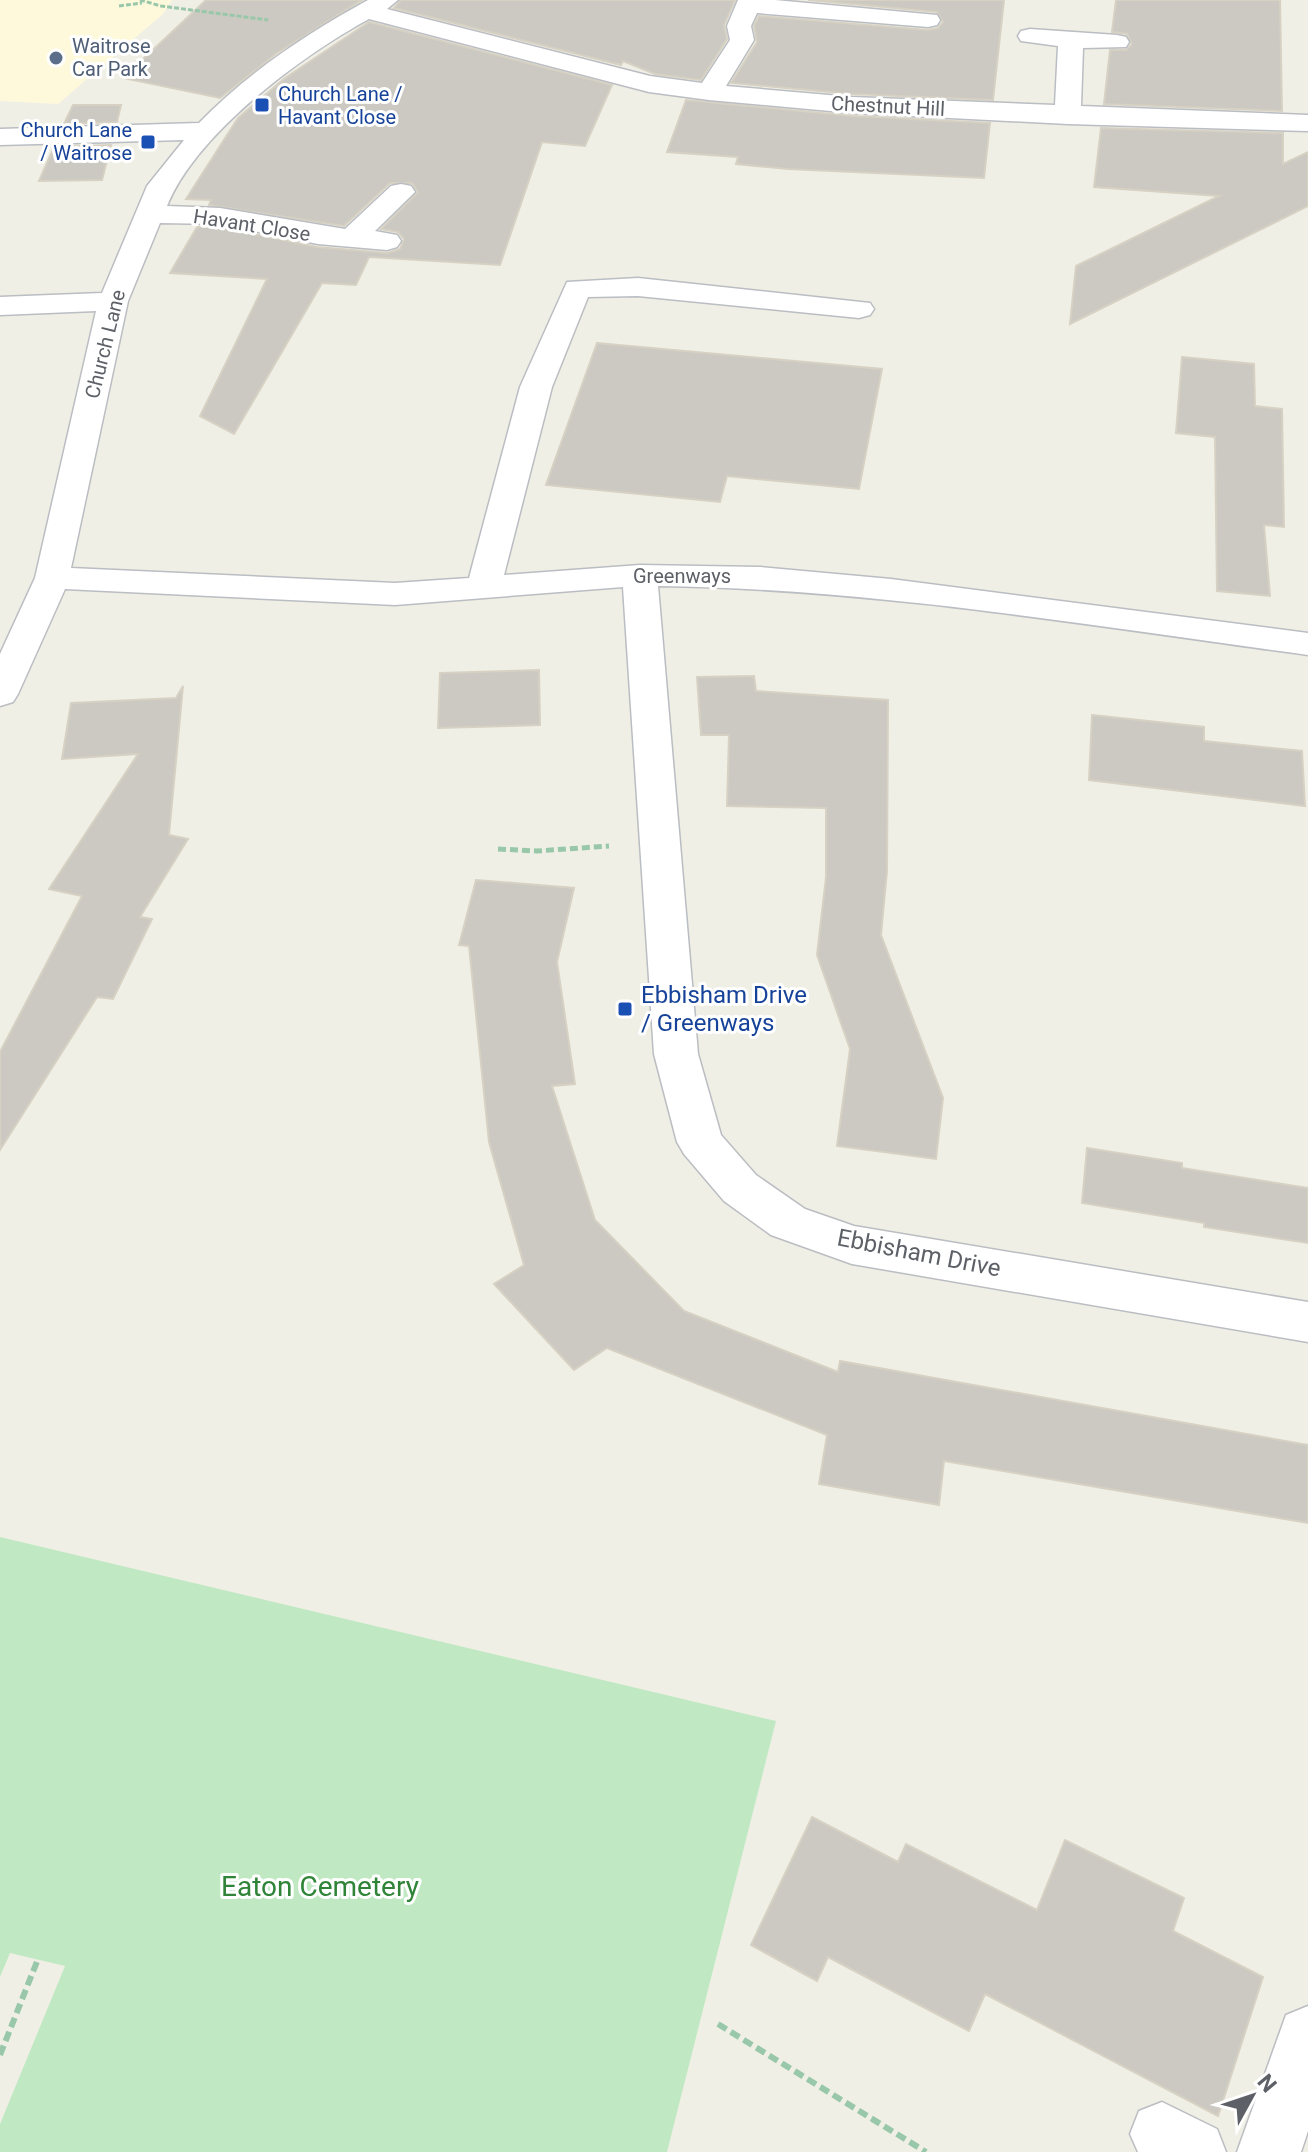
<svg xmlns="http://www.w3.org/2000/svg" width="1308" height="2152" font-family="Roboto,sans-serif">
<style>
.commercial{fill:#fff9dc}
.green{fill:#c0e9c3}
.building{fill:#cbc9c2;stroke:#d6d1c3;stroke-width:2}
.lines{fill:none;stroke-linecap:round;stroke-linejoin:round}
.minor-casing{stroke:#babdc2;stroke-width:3}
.path-far2{stroke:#98c8a9;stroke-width:3;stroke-dasharray:5 2;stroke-linecap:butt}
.path-far1{stroke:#98c8a9;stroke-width:5;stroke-dasharray:8 4;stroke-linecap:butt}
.path{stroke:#98c8a9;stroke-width:6;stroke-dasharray:10 5;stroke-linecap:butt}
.minor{fill:#fff;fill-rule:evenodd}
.service-dot{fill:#5c6f8a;stroke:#fff;stroke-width:3}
.transit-dot{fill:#1a4fb4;stroke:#fff;stroke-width:3}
.labels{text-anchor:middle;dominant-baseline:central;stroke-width:6;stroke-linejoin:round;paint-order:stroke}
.far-service-label{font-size:20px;fill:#4e5e75;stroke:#fff;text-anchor:start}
.far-transit-label{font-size:20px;fill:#164399;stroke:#fff;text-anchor:start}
.far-street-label{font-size:20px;fill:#5d6167;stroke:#fff}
.transit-label{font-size:24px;fill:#164399;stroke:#fff;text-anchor:start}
.street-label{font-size:24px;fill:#5d6167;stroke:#fff}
.near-park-label{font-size:28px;fill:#2f8438;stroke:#fff}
</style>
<rect width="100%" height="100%" fill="#f0efe5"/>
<path class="commercial" d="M 0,0 L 172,0 L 163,14 L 58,104 L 0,101 Z"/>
<path class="green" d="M 0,1537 L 776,1721 L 667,2152 L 0,2152 L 0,2124 L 65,1966 L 10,1953 L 0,1977 Z"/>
<g class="building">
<path d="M 206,0 L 362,0 L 277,53 L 220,98 L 123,78 Z"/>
<path d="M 401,0 L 735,0 L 724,25 L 727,39 L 701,80 L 655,74 L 623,61 L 621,65 L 394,8 Z"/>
<path d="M 808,0 L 1004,0 L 993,100 L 852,94 L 731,83 L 757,42 L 754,26 L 759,16 L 928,30 L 938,28 L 943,22 L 937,12 Z"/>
<path d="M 1116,0 L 1280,0 L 1282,111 L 1104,104 L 1110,50 L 1126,50 L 1132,44 L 1127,34 L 1112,32 Z"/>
<path d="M 369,22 L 612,85 L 585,146 L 542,142 L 500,265 L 369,257 L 356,285 L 322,283 L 234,434 L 200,416 L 267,279 L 170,273 L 197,227 L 220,227 L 317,247 L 388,253 L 400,249 L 404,239 L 398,232 L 381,229 L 418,192 L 412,183 L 390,183 L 344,226 L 209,205 L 211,200 L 186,199 L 238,118 L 285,78 Z"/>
<path d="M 686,100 L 852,116 L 990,123 L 984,178 L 788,169 L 736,164 L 738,157 L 667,152 Z"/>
<path d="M 73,105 L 121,105 L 117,122 L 64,124 Z"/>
<path d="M 1101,128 L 1283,133 L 1283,164 L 1308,152 L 1308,206 L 1070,324 L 1076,266 L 1219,196 L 1094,187 Z"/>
<path d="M 111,145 L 102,180 L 39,181 L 54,147 Z"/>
<path d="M 597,343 L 882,369 L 859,489 L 727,476 L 720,502 L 546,485 Z"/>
<path d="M 1182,357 L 1254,364 L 1255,406 L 1282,409 L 1284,527 L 1264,525 L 1270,596 L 1217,591 L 1215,437 L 1176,433 Z"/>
<path d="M 539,670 L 540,725 L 438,728 L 440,673 Z"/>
<path d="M 754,676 L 756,691 L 888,700 L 887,871 L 881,935 L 943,1098 L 936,1159 L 837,1146 L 850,1049 L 817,955 L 826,877 L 826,808 L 727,806 L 729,735 L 701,735 L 697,677 Z"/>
<path d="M 183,686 L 169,835 L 188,839 L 140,917 L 152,919 L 113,999 L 97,997 L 0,1150 L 0,1052 L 82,896 L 49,889 L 138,754 L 62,759 L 71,703 L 176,698 Z"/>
<path d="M 1092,715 L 1204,727 L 1204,741 L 1302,751 L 1305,806 L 1089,780 Z"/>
<path d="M 476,880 L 574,888 L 557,962 L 575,1084 L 552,1086 L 595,1220 L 684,1311 L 838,1372 L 840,1361 L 1308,1445 L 1308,1523 L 944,1461 L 939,1505 L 819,1484 L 827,1435 L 607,1348 L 574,1370 L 494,1284 L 524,1265 L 489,1142 L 469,946 L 459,945 Z"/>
<path d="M 1087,1148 L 1182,1163 L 1182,1168 L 1308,1188 L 1308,1243 L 1204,1227 L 1204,1223 L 1082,1203 Z"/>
<path d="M 812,1817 L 898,1862 L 906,1844 L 1037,1910 L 1065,1840 L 1184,1898 L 1173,1931 L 1263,1977 L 1218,2116 L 985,1994 L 969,2031 L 828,1957 L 817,1981 L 751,1945 Z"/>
</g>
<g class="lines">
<defs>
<g id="minor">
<path d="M 368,0 L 398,0 L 387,9 L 650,76 L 702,83 L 730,40 L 727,26 L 738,0 L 775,0 L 937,15 L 940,20 L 937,25 L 928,27 L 757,13 L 751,26 L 754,40 L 726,86 L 852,97 L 1055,105 L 1058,46 L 1021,41 L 1018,36 L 1021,31 L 1030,29 L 1117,35 L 1126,37 L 1129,42 L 1126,47 L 1083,48 L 1081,106 L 1308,115 L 1308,131 L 1068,124 L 852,113 L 709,100 L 649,92 L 369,19 C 301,56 196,134 167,206 L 220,208 L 345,229 L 391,186 L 401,184 L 411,186 L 415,192 L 375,231 L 397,235 L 401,241 L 397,247 L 387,250 L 318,244 L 220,224 L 160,223 L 128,301 L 71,568 L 395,583 L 469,578 L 520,387 L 567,282 L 638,278 L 870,303 L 874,309 L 870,315 L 859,318 L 638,296 L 588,297 L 552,387 L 504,575 L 640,565 L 760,567 L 891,579 L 1308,633 L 1308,655 C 1092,626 876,589 658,586 L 698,1054 L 721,1135 L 756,1175 L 805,1209 L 854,1226 L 1308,1302 L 1308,1342 L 852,1264 L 771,1235 L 724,1201 L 684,1154 L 677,1142 L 654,1054 L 623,587 L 395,605 L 65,589 L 18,694 L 13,702 L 0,706 L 0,654 L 35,578 L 96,311 L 0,315 L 0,297 L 102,293 L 147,186 L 184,140 L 0,145 L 0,129 L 199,123 C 247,73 308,33 368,0 Z"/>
<path d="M 1308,2006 L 1308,2131 L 1301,2152 L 1237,2152 L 1286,2015 Z"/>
<path d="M 1162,2102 L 1217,2129 L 1226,2152 L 1138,2152 L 1130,2134 L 1139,2111 Z"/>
</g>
</defs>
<use href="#minor" class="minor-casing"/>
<g class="path-far2">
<path d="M 140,0 L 161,6 L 268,20"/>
<path d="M 119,6 L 142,3"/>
</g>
<path class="path-far1" d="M 498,849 L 537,851 L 609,846"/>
<g class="path">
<path d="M 718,2024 L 926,2152"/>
<path d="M 0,2055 L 38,1959"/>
</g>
<use href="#minor" class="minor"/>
</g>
<circle class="service-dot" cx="56" cy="58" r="8"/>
<g class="transit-dot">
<rect x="254" y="97" width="16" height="16" rx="4"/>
<rect x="140" y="134" width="16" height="16" rx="4"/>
<rect x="617" y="1001" width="16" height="16" rx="4"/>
</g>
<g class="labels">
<g class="far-service-label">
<text x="72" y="46">Waitrose<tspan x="72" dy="23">Car Park</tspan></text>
</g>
<g class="far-transit-label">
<text x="278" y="94">Church Lane /<tspan x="278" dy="23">Havant Close</tspan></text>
<text x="132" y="130" text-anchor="end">Church Lane<tspan x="132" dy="23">/ Waitrose</tspan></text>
</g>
<g class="far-street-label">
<text transform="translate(888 106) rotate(3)">Chestnut Hill</text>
<text transform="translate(252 225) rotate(9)">Havant Close</text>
<text transform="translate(105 344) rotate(-76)">Church Lane</text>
<text x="682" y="576">Greenways</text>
</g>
<g class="transit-label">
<text x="641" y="995">Ebbisham Drive<tspan x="641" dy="28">/ Greenways</tspan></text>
</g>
<g class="street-label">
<text transform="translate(919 1253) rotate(11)">Ebbisham Drive</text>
</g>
<g class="near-park-label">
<text x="320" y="1886">Eaton Cemetery</text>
</g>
</g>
<g transform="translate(1252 2096) rotate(50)" stroke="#ffffff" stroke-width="6" paint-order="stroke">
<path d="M0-6L14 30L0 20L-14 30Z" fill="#5d6167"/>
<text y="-12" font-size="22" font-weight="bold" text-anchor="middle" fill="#5d6167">N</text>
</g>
</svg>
